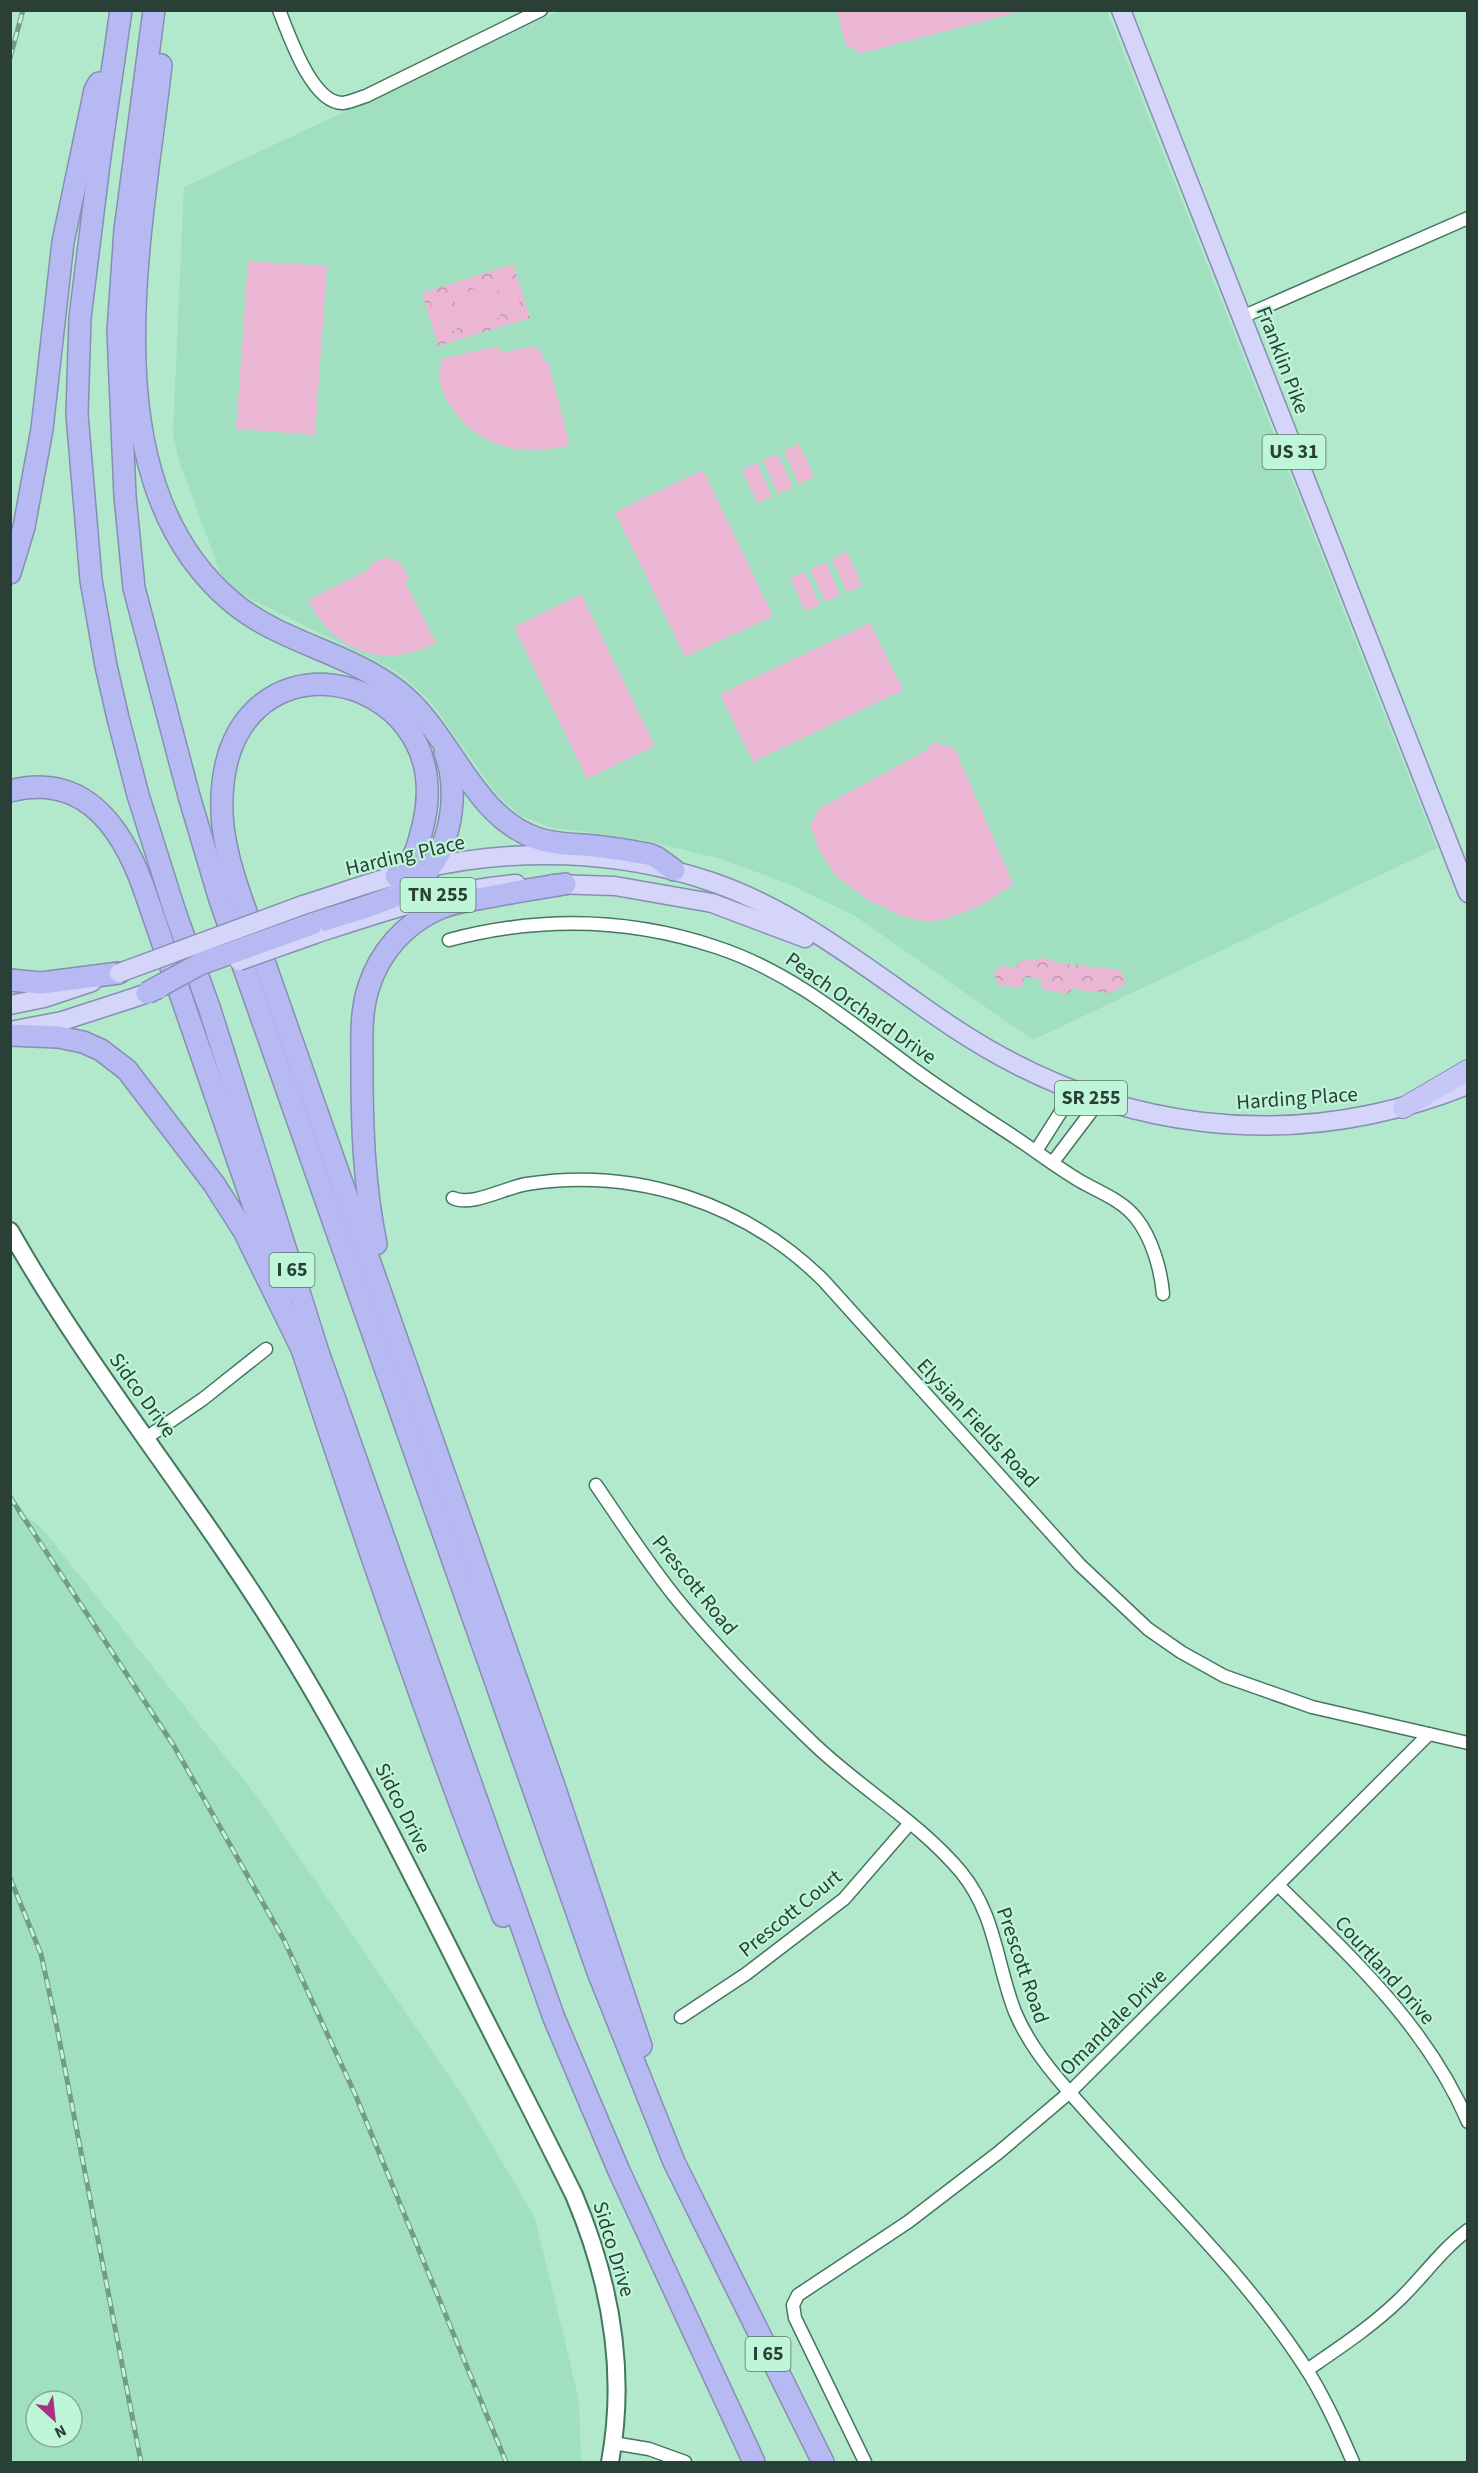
<svg xmlns="http://www.w3.org/2000/svg" width="1478" height="2473" font-family="'Source Sans 3',sans-serif">
<style>
.built{fill:#a0dfc0;fill-rule:evenodd}
.park{fill:url(#park-crowns)}
.pitch{fill:#eab6d4}
.lines{fill:none;stroke-linecap:round;stroke-linejoin:round}
.minor-casing{stroke:#447760;stroke-width:15}
.secondary-casing{stroke:#447760;stroke-width:20}
.primary-casing{stroke:#868fb1;stroke-width:21}
.trunk-casing{stroke:#868fb1;stroke-width:22}
.motorway-casing{stroke:#868fb1;stroke-width:24}
.minor{stroke:#fff;stroke-width:12}
.secondary{stroke:#fff;stroke-width:16}
.primary{stroke:#d4d5f8;stroke-width:18}
.trunk{stroke:#c6c7f6;stroke-width:20}
.motorway{stroke:#b7b9f3;stroke-width:21}
.rail-casing{stroke:#739b87;stroke-width:5}
.rail{stroke:#bff6da;stroke-width:3;stroke-dasharray:9;stroke-linecap:butt}
.primary-bridge-casing{stroke:#868fb1;stroke-width:21;stroke-linecap:butt}
.motorway-bridge-casing{stroke:#868fb1;stroke-width:24;stroke-linecap:butt}
.primary-bridge{stroke:#d4d5f8;stroke-width:18}
.motorway-bridge{stroke:#b7b9f3;stroke-width:21}
.labels{text-anchor:middle;dominant-baseline:central;stroke-width:4.5;stroke-linejoin:round;paint-order:stroke}
.shield{fill:#bff6da;stroke:#577767;stroke-width:1.5}
.shield-label{font-size:20px;font-weight:bold;fill:#2a4036}
.street-label{font-size:21px;fill:#2a4036;stroke:#bff6da}
</style>
<defs>
<pattern id="park-crowns" width="20" height="18" patternUnits="userSpaceOnUse" patternTransform="scale(1.5)"><rect width="20" height="18" fill="#eab6d4"/><path d="M2 6a3 3 0 1 1 6 0M12 15a3 3 0 1 1 6 0" fill="none" stroke="#be95ad"/></pattern>
</defs>
<rect width="100%" height="100%" fill="#b2e9cd"/>
<g class="built">
<path d="M 559,11 L 1107,11 L 1437,848 L 1033,1040 L 855,916 L 787,883 L 717,858 L 644,840 L 549,827 L 520,815 L 497,795 L 430,701 L 404,677 L 388,667 L 225,586 L 178,458 L 173,432 L 184,187 Z"/>
<path d="M 10,1506 L 41,1527 L 259,1799 L 465,2099 L 535,2218 L 579,2400 L 581,2462 L 11,2462 ZM 36,2401 L 72,2401 L 72,2437 L 36,2437 Z"/>
</g>
<g class="park">
<path d="M 513,264 L 530,318 L 438,346 L 422,293 Z"/>
<path d="M 1047,958 L 1058,963 L 1121,970 L 1126,985 L 1108,993 L 1078,990 L 1078,985 L 1067,994 L 1041,989 L 1041,979 L 1024,977 L 1022,988 L 998,985 L 994,972 L 1003,966 L 1016,968 L 1021,961 Z"/>
</g>
<g class="pitch">
<path d="M 1018,11 L 1018,12 L 862,53 L 846,45 L 837,11 Z"/>
<path d="M 248,261 L 327,266 L 315,435 L 236,429 Z"/>
<path d="M 510,275 L 522,310 L 506,315 L 495,280 Z"/>
<path d="M 489,282 L 500,317 L 485,322 L 473,287 Z"/>
<path d="M 467,288 L 479,323 L 463,328 L 452,293 Z"/>
<path d="M 446,295 L 457,330 L 442,335 L 430,300 Z"/>
<path d="M 498,346 L 501,353 L 532,346 L 541,351 L 544,362 L 548,361 L 570,445 C 529,456 486,451 457,415 C 450,405 442,395 440,382 C 439,375 441,367 441,359 Z"/>
<path d="M 799,444 L 814,477 L 799,484 L 784,451 Z"/>
<path d="M 778,454 L 793,487 L 778,494 L 763,460 Z"/>
<path d="M 757,463 L 772,496 L 757,503 L 742,469 Z"/>
<path d="M 703,470 L 773,616 L 685,657 L 615,512 Z"/>
<path d="M 847,552 L 862,586 L 847,592 L 832,559 Z"/>
<path d="M 386,557 L 400,562 L 409,579 L 405,582 L 436,643 C 382,670 335,652 308,600 L 370,569 L 369,565 Z"/>
<path d="M 826,562 L 840,595 L 825,602 L 810,569 Z"/>
<path d="M 805,572 L 820,605 L 805,611 L 790,578 Z"/>
<path d="M 581,594 L 655,746 L 587,779 L 514,627 Z"/>
<path d="M 870,623 L 903,690 L 753,762 L 720,694 Z"/>
<path d="M 933,742 L 955,749 L 1013,884 L 982,905 L 946,919 L 928,922 L 904,917 L 868,900 L 835,875 L 819,850 L 810,825 L 820,808 L 927,750 Z"/>
</g>
<g class="lines">
<defs>
<g id="minor">
<path d="M 279,10 C 289,35 312,104 343,103 C 351,102 359,98 366,96 L 541,10"/>
<path d="M 1242,317 L 1468,218"/>
<path d="M 449,940 C 539,916 626,917 716,947 C 790,971 849,1021 911,1067 C 945,1092 981,1115 1016,1138 C 1037,1152 1058,1168 1080,1181 C 1099,1192 1122,1200 1136,1218 C 1152,1238 1161,1270 1163,1294"/>
<path d="M 1036,1151 L 1074,1091"/>
<path d="M 1053,1162 L 1100,1100"/>
<path d="M 453,1198 C 472,1207 506,1187 527,1184 C 636,1167 745,1203 823,1280 L 1080,1565 L 1148,1629 L 1181,1652 L 1224,1676 L 1312,1707 L 1468,1743"/>
<path d="M 146,1438 L 203,1399 L 266,1349"/>
<path d="M 596,1485 C 622,1523 647,1562 676,1598 C 718,1650 766,1698 814,1744 C 861,1789 919,1822 961,1872 C 996,1915 996,1963 1015,2012 C 1026,2038 1041,2059 1059,2080 C 1139,2175 1238,2263 1305,2367 C 1324,2396 1339,2430 1353,2462"/>
<path d="M 1278,1885 C 1351,1957 1427,2026 1468,2122"/>
<path d="M 681,2017 L 746,1974 L 844,1899 L 910,1823"/>
<path d="M 1307,2370 C 1339,2348 1371,2327 1399,2300 C 1423,2277 1441,2250 1468,2230"/>
<path d="M 613,2443 L 649,2449 L 685,2462"/>
<path d="M 865,2462 L 795,2318 L 793,2305 L 798,2295 L 908,2222 L 998,2153 L 1070,2092 L 1429,1734"/>
</g>
<path id="secondary" d="M 10,1231 C 90,1372 193,1496 278,1633 C 343,1737 397,1845 452,1954 C 492,2034 534,2114 574,2195 C 610,2280 627,2370 610,2462"/>
<g id="primary">
<path d="M 1121,10 L 1468,893"/>
<path d="M 553,884 L 615,886 L 712,903 L 805,938"/>
<path d="M 303,905 C 341,893 378,879 417,870 C 512,847 619,850 712,882 C 800,912 875,975 951,1026 C 1109,1132 1290,1156 1468,1085"/>
<path d="M 315,934 C 382,912 445,890 516,884"/>
<path d="M 10,1005 L 44,998 L 92,982"/>
<path d="M 15,1030 L 62,1021 L 130,999"/>
</g>
<path id="trunk" d="M 1403,1108 L 1468,1070"/>
<g id="motorway">
<path d="M 121,10 L 100,156 L 80,318 L 77,414 L 91,580 L 106,666 L 118,718 L 138,795 L 175,912 L 210,1010 L 318,1352 L 554,2018 L 619,2171 L 754,2462"/>
<path d="M 154,10 L 125,230 L 118,331 L 125,496 L 134,588 L 189,796 L 220,900 L 598,1972 L 674,2162 L 823,2462"/>
<path d="M 161,65 C 143,230 85,479 232,602 C 281,643 348,652 398,691 C 450,731 472,816 536,838 C 555,845 575,844 594,846 C 612,848 630,851 648,854 L 656,857 L 674,870"/>
<path d="M 10,573 L 24,527 L 42,429 L 63,242 L 95,90 L 99,83"/>
<path d="M 10,791 C 83,772 121,826 143,886 L 284,1294"/>
<path d="M 396,876 C 414,867 420,839 424,821 C 458,665 215,617 222,814 C 224,863 250,920 266,967 L 553,1783 L 641,2046"/>
<path d="M 312,924 C 341,914 382,904 407,890 C 449,865 462,795 445,753"/>
<path d="M 10,980 L 41,983 L 119,973"/>
<path d="M 10,1035 L 58,1037 L 83,1042 L 101,1050 L 127,1070 L 214,1184 L 244,1231 L 304,1353"/>
<path d="M 376,1244 C 364,1186 362,1127 362,1068 C 362,1041 360,1012 369,986 C 380,952 404,925 436,910 C 452,902 471,900 489,897 C 514,892 540,888 565,884"/>
<path d="M 302,1349 C 365,1540 430,1730 503,1916"/>
</g>
</defs>
<use href="#minor" class="minor-casing"/>
<use href="#secondary" class="secondary-casing"/>
<use href="#primary" class="primary-casing"/>
<use href="#trunk" class="trunk-casing"/>
<use href="#motorway" class="motorway-casing"/>
<use href="#minor" class="minor"/>
<use href="#secondary" class="secondary"/>
<use href="#primary" class="primary"/>
<use href="#trunk" class="trunk"/>
<use href="#motorway" class="motorway"/>
<defs>
<g id="rail">
<path d="M 10,58 L 23,10"/>
<path d="M 10,1497 L 174,1746 L 284,1940 L 355,2094 L 506,2462"/>
<path d="M 10,1878 L 41,1954 L 57,2028 L 141,2462"/>
</g>
</defs>
<use href="#rail" class="rail-casing"/>
<use href="#rail" class="rail"/>
<defs>
<g id="primary-bridge">
<path d="M 239,961 L 315,934"/>
<path d="M 119,973 L 303,905"/>
<path d="M 130,999 L 159,989"/>
</g>
<path id="motorway-bridge" d="M 147,993 L 200,964 L 312,924"/>
</defs>
<use href="#primary-bridge" class="primary-bridge-casing"/>
<use href="#motorway-bridge" class="motorway-bridge-casing"/>
<use href="#primary-bridge" class="primary-bridge"/>
<use href="#motorway-bridge" class="motorway-bridge"/>
</g>
<g class="labels">
<g class="shield">
<rect x="1262.5" y="435" width="63" height="34" rx="4.5"/>
<rect x="400.5" y="878" width="75" height="34" rx="4.5"/>
<rect x="1055" y="1081" width="72" height="34" rx="4.5"/>
<rect x="269.5" y="1253" width="45" height="34" rx="4.5"/>
<rect x="745.5" y="2337" width="45" height="34" rx="4.5"/>
</g>
<g class="shield-label">
<text x="1294" y="452">US 31</text>
<text x="438" y="895">TN 255</text>
<text x="1091" y="1098">SR 255</text>
<text x="292" y="1270">I 65</text>
<text x="768" y="2354">I 65</text>
</g>
<g class="street-label">
<text transform="translate(1283 360) rotate(69)">Franklin Pike</text>
<text transform="translate(405 855) rotate(-13)">Harding Place</text>
<text transform="translate(861 1008) rotate(35)">Peach Orchard Drive</text>
<text transform="translate(1297 1098) rotate(-4)">Harding Place</text>
<text transform="translate(143 1395) rotate(54)">Sidco Drive</text>
<text transform="translate(978 1423) rotate(47)">Elysian Fields Road</text>
<text transform="translate(695 1585) rotate(51)">Prescott Road</text>
<text transform="translate(403 1808) rotate(63)">Sidco Drive</text>
<text transform="translate(790 1913) rotate(-39)">Prescott Court</text>
<text transform="translate(1023 1965) rotate(71)">Prescott Road</text>
<text transform="translate(1385 1970) rotate(48)">Courtland Drive</text>
<text transform="translate(1113 2022) rotate(-45)">Omandale Drive</text>
<text transform="translate(614 2249) rotate(73)">Sidco Drive</text>
</g>
</g>
<rect width="1478" height="2473" fill="none" stroke="#2a4036" stroke-width="24"/>
<g transform="translate(54 2419) rotate(153)"><circle r="28" fill="#bff6da" stroke="#83ad98" stroke-width="1.5"/>
<path d="M0-4.5L10 22L0 15L-10 22Z" fill="#ab3184"/>
<text y="-9" font-size="16" font-weight="bold" text-anchor="middle" fill="#2a4036">N</text>
</g>
</svg>
